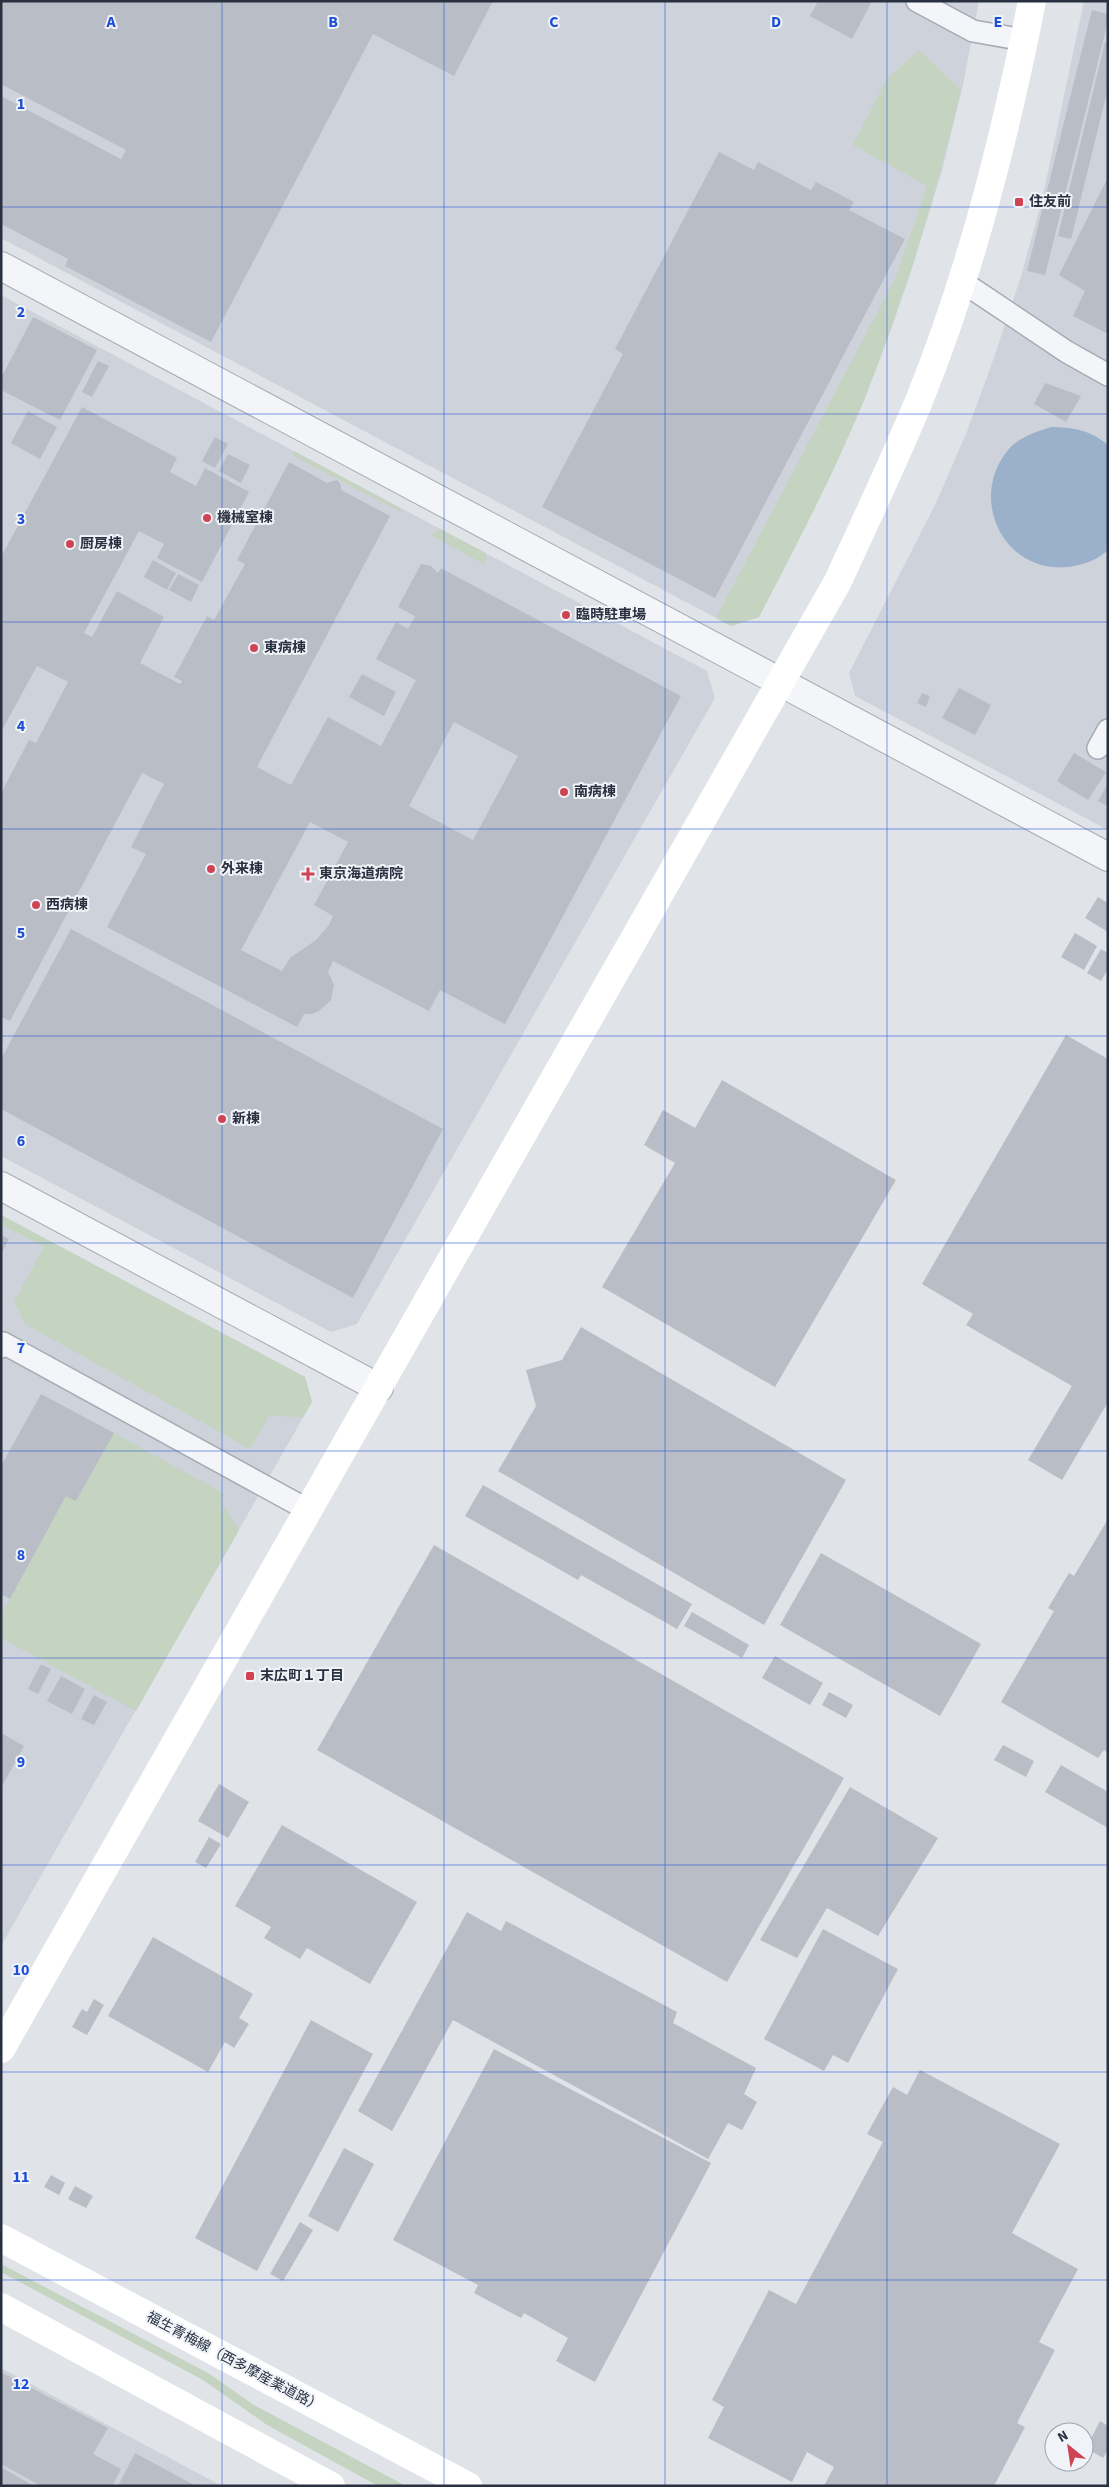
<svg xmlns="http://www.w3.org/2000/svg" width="1109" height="2487" font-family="'Source Sans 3','Noto Sans JP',sans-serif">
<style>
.built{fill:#ced3db}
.green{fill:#c5d3c1}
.water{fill:#9bb0ca}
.building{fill:#b8bdc6;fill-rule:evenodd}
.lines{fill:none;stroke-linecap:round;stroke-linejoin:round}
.lane-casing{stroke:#a5abb3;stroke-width:24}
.street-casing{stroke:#a5abb3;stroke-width:30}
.lane{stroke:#f3f5f8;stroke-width:21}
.street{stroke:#f3f5f8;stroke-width:28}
.secondary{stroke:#fff;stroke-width:28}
.grid{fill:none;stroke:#1d4ed8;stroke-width:1;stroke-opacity:0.55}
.poi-dot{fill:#cf4455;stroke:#f0f3f7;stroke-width:2}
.labels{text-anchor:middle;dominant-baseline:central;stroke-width:4;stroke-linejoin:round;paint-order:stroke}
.poi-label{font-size:14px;font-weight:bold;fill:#293141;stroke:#f0f3f7;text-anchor:start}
.street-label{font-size:14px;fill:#293141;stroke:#f0f3f7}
.grid-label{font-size:16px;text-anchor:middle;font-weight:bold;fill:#1d4ed8;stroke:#f0f3f7;stroke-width:4;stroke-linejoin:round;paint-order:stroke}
</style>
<rect width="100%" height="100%" fill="#e0e4e9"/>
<g class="built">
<path d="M 1,1 L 979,1 L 963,85 L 942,171 L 911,271 L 864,401 L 816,505 L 759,617 L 731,626 L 1,238 Z"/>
<path d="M 1084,1 L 1108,1 L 1108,830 L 855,696 L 849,673 L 935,505 L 966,434 L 992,363 L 1021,276 L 1042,200 Z"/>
<path d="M 1,295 L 707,671 L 715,698 L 357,1324 L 331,1332 L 1,1156 Z"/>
<path d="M 1,1215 L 305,1377 L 312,1402 L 1,1946 Z"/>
<path d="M 1,2368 L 222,2486 L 1,2486 Z"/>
</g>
<g class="green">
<path d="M 919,50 L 961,90 C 936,195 905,299 864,400 C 834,474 796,546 759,617 L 731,626 L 716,618 L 896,277 L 927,186 L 853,145 L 886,80 Z"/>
<path d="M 294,451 L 400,508 L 402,513 L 292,455 Z"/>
<path d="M 440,529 L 486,553 L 487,559 L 484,564 L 430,535 Z"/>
<path d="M 1,1215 L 305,1377 L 312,1402 L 303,1417 L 269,1416 L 250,1449 L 25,1324 L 14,1302 L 44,1247 L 1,1224 Z"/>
<path d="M 114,1433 L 225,1494 L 220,1501 L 239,1530 L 136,1711 L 1,1638 L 1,1615 L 10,1599 L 66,1496 L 77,1500 Z"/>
<path d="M 1,2264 L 208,2373 L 254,2405 L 406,2486 L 378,2486 L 267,2425 L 203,2380 L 1,2272 Z"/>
</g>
<path class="water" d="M 1051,427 C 1073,427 1090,430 1108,445 L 1108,550 C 1099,559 1085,564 1074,566 C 1007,579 966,501 1008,450 C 1019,437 1036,432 1051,427 Z"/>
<g class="building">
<path d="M 1,1 L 493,1 L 454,76 L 373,34 L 211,342 L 65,266 L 68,259 L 1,224 L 1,96 L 121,159 L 126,150 L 1,84 Z"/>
<path d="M 818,1 L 872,1 L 852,39 L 810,16 Z"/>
<path d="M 1092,10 L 1108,14 L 1108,21 L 1045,275 L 1027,271 Z"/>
<path d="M 1105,42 L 1108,43 L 1108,88 L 1071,239 L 1058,236 Z"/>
<path d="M 719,152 L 754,170 L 758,162 L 811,190 L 816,182 L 854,202 L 849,210 L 905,239 L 715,598 L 542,507 L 623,354 L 615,349 Z"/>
<path d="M 1108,177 L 1108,334 L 1073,316 L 1085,291 L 1059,275 Z"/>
<path d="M 33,317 L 97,350 L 60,420 L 1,390 L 1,378 Z"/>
<path d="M 98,361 L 109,366 L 92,397 L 82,392 Z"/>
<path d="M 1045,383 L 1081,396 L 1066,422 L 1034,404 Z"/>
<path d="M 82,407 L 177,458 L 170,472 L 196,486 L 205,468 L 249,492 L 202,582 L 157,558 L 164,544 L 139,531 L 84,633 L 92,637 L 117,591 L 164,617 L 140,663 L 180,684 L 182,681 L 174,677 L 207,616 L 214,620 L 245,564 L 237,560 L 289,462 L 327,483 L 337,480 L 341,485 L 341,490 L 390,516 L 257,767 L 291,785 L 328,717 L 381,746 L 416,680 L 376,659 L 396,622 L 408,629 L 415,616 L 398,607 L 421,564 L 431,566 L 438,573 L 441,568 L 448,572 L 681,696 L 505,1024 L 440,990 L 429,1011 L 333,961 L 328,972 L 334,985 L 331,1000 L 319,1011 L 312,1014 L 304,1014 L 297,1027 L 107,927 L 146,854 L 131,847 L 164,784 L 142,773 L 10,1021 L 1,1017 L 1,793 L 29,740 L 36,743 L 68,682 L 37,666 L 1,732 L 1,557 ZM 454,722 L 518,756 L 473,840 L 409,806 ZM 310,822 L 348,842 L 314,905 L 333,916 L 329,925 L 316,940 L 290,958 L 282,971 L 241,950 Z"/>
<path d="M 28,411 L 57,427 L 40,459 L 11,443 Z"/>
<path d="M 215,437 L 228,444 L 215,468 L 202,461 Z"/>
<path d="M 228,454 L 250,465 L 241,483 L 219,471 Z"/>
<path d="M 153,560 L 176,573 L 167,590 L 144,577 Z"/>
<path d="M 178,574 L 199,585 L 191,602 L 169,590 Z"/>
<path d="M 362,674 L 396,692 L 384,716 L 349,697 Z"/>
<path d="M 959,688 L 991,705 L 975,735 L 942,718 Z"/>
<path d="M 922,693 L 930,696 L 926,707 L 917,703 Z"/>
<path d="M 1074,753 L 1106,772 L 1088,800 L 1057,781 Z"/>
<path d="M 1108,783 L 1108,806 L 1098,801 Z"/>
<path d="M 1098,897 L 1108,903 L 1108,932 L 1085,918 Z"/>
<path d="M 71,929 L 443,1129 L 353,1298 L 1,1109 L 1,1059 Z"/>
<path d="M 1075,933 L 1097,946 L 1084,970 L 1061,957 Z"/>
<path d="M 1101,949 L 1108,953 L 1108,969 L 1101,981 L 1087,973 Z"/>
<path d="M 1066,1035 L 1108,1059 L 1108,1402 L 1062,1480 L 1028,1460 L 1072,1386 L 966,1325 L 973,1314 L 922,1284 Z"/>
<path d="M 722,1080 L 896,1180 L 775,1387 L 602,1287 L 675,1163 L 644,1145 L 663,1110 L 695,1128 Z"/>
<path d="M 1,1235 L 9,1239 L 1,1254 Z"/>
<path d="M 581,1327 L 846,1480 L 764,1625 L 498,1471 L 536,1406 L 526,1370 L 562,1360 Z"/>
<path d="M 41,1394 L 114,1433 L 76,1501 L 66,1496 L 10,1599 L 1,1594 L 1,1466 Z"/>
<path d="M 483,1485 L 692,1604 L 677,1629 L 581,1575 L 578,1580 L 465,1516 Z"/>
<path d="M 1108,1519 L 1108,1753 L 1104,1750 L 1098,1758 L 1001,1702 L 1054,1611 L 1048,1608 L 1069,1573 L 1074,1576 Z"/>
<path d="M 434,1545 L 844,1778 L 727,1982 L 317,1750 Z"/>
<path d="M 821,1553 L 981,1644 L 940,1716 L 780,1625 Z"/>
<path d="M 692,1612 L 749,1645 L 742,1658 L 684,1626 Z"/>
<path d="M 775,1656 L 823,1683 L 810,1705 L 762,1678 Z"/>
<path d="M 41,1664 L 51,1669 L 38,1694 L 28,1689 Z"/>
<path d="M 61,1676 L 85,1689 L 72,1714 L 47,1701 Z"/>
<path d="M 829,1692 L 853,1705 L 846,1718 L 822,1705 Z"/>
<path d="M 94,1695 L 107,1702 L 94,1725 L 81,1719 Z"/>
<path d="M 1,1733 L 24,1746 L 1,1788 Z"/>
<path d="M 1003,1745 L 1034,1761 L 1026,1777 L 994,1760 Z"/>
<path d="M 1061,1765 L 1108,1792 L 1108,1828 L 1045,1792 Z"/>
<path d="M 219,1784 L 249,1802 L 228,1838 L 198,1821 Z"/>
<path d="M 850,1787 L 938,1838 L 878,1936 L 827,1908 L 797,1958 L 760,1940 Z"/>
<path d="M 282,1825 L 417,1902 L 370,1984 L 307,1948 L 300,1959 L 264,1938 L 271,1927 L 235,1906 Z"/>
<path d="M 209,1837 L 221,1844 L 206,1868 L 195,1862 Z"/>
<path d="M 467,1912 L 501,1931 L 506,1921 L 677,2012 L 673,2023 L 756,2068 L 744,2094 L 757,2102 L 742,2130 L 728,2123 L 708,2159 L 453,2020 L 392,2131 L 358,2111 Z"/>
<path d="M 823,1929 L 898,1969 L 848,2063 L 833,2055 L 824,2071 L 764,2039 Z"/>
<path d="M 153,1937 L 253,1994 L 239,2018 L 249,2024 L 234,2048 L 225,2042 L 208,2072 L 108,2016 Z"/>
<path d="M 94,1999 L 104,2005 L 87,2035 L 72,2027 L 82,2009 L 87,2012 Z"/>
<path d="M 311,2020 L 373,2054 L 257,2271 L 195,2238 Z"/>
<path d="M 494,2049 L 711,2163 L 595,2382 L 556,2361 L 568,2338 L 524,2313 L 521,2318 L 474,2293 L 478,2285 L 393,2240 Z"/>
<path d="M 920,2070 L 1060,2144 L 1012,2233 L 1078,2269 L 1039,2342 L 1055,2350 L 1017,2423 L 1025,2427 L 994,2486 L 824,2486 L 834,2467 L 807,2452 L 792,2482 L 708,2438 L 724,2407 L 712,2400 L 769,2290 L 796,2304 L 883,2142 L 867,2134 L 893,2087 L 907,2095 Z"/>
<path d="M 344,2148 L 374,2164 L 338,2232 L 308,2216 Z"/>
<path d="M 51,2175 L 65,2183 L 59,2195 L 44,2187 Z"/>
<path d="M 75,2186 L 93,2196 L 86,2208 L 68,2199 Z"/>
<path d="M 300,2222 L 313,2230 L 283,2281 L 270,2274 Z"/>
<path d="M 1,2372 L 108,2428 L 93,2454 L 121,2469 L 112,2486 L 41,2486 L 1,2464 Z"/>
<path d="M 1100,2421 L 1108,2426 L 1108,2450 L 1103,2458 L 1086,2448 Z"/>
<path d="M 135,2453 L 196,2486 L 118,2486 Z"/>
<path d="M 1,2467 L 34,2486 L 1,2486 Z"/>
</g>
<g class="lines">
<defs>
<g id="lane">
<path d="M 917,1 L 973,31 L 1024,40"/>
<path d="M 961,281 L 1067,352 L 1108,375"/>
<path d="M 1098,748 L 1108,730"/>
<path d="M 1,1347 L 3,1343 L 308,1510"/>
</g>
<g id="street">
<path d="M 1,266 L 1108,857"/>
<path d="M 1,1186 L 379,1388"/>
</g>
</defs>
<use href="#lane" class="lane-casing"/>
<use href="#street" class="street-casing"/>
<use href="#lane" class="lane"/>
<use href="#street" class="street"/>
<g class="secondary">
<path d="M 1,2049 L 837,583 C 865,523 893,463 919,401 C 971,272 1005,137 1032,1"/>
<path d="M 1,2238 L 468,2486"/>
<path d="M 1,2307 L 331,2486"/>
</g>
</g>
<path class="grid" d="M 222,1 L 222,2486M 444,1 L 444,2486M 665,1 L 665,2486M 887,1 L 887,2486M 1,207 L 1108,207M 1,414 L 1108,414M 1,622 L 1108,622M 1,829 L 1108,829M 1,1036 L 1108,1036M 1,1243 L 1108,1243M 1,1451 L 1108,1451M 1,1658 L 1108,1658M 1,1865 L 1108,1865M 1,2072 L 1108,2072M 1,2280 L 1108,2280"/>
<g class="poi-dot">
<rect x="1014" y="197" width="10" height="10" rx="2.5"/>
<circle cx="207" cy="518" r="5"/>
<circle cx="70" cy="544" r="5"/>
<circle cx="566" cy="615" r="5"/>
<circle cx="254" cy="648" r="5"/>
<circle cx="564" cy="792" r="5"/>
<circle cx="211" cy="869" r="5"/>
<path d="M305.5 866.5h5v5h5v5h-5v5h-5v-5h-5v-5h5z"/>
<circle cx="36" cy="905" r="5"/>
<circle cx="222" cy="1119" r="5"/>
<rect x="245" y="1671" width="10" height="10" rx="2.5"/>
</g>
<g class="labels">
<g class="poi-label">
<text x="1029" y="202">住友前</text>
<text x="217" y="518">機械室棟</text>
<text x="80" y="544">厨房棟</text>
<text x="576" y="615">臨時駐車場</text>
<text x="264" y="648">東病棟</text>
<text x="574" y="792">南病棟</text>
<text x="221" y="869">外来棟</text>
<text x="319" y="874">東京海道病院</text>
<text x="46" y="905">西病棟</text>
<text x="232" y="1119">新棟</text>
<text x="260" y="1676">末広町１丁目</text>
</g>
<g class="street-label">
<text transform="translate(234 2362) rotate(28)">福生青梅線（西多摩産業道路）</text>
</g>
</g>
<g class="grid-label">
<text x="111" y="27">A</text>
<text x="333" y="27">B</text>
<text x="554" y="27">C</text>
<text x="776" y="27">D</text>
<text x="998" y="27">E</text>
<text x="21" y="109">1</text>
<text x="21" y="317">2</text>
<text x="21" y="524">3</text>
<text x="21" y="731">4</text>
<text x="21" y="938">5</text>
<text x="21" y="1146">6</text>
<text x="21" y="1353">7</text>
<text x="21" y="1560">8</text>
<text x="21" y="1767">9</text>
<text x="21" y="1975">10</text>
<text x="21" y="2182">11</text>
<text x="21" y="2389">12</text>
</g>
<rect width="1109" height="2487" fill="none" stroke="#293141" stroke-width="5"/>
<g transform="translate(1069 2447) rotate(330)"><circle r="24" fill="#f0f3f7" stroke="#a0a5ae"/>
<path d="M0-4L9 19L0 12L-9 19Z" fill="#cf4455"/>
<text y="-8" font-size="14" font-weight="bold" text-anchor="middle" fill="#293141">N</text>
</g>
</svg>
